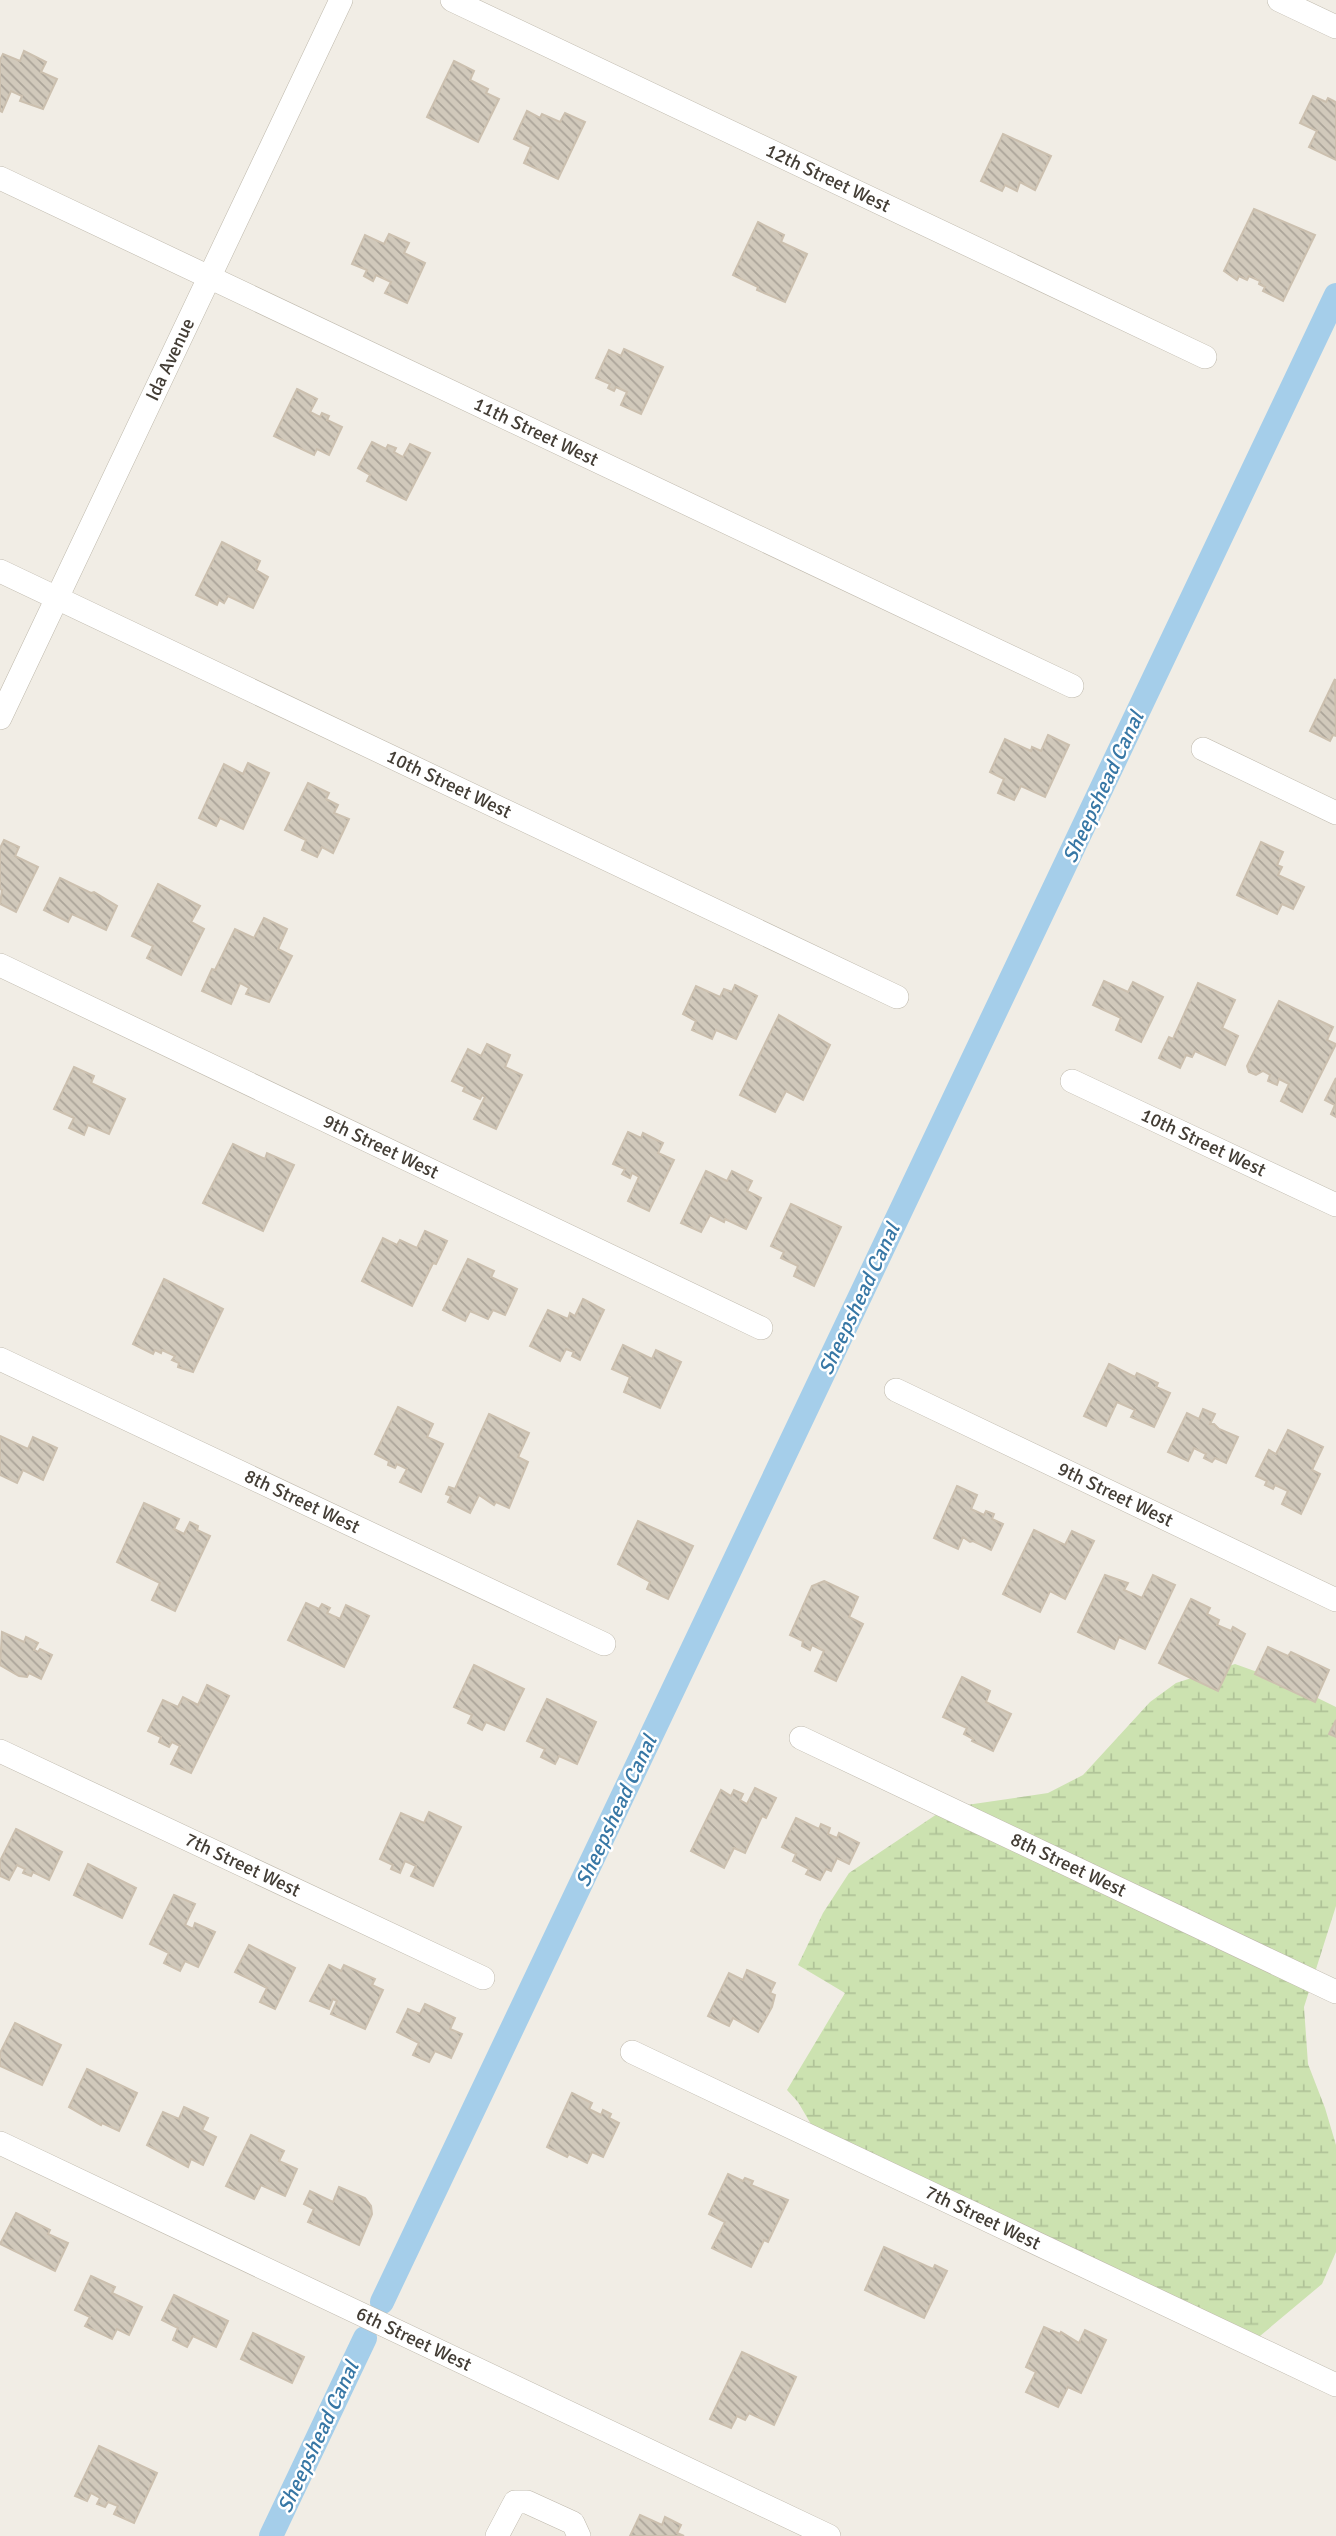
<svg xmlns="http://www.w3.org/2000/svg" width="1336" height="2536" font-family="Signika,sans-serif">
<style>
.wetland{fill:url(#wetland-marsh)}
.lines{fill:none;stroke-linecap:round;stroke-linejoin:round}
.canal{stroke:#a5ceea;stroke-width:24}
.building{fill:url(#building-back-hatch);stroke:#ccc0af;stroke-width:2}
.minor-casing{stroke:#beb8ab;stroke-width:24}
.minor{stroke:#fff;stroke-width:23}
.labels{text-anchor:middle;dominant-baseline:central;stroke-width:5;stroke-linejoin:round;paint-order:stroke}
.street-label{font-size:19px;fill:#433d35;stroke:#fff}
.water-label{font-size:21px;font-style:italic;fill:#3777a5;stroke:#fff}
</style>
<defs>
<pattern id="wetland-marsh" width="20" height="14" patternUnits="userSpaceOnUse" patternTransform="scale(1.75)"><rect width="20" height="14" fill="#cce2b0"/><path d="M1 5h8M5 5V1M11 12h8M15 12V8" fill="none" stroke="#b0c398"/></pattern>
<pattern id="building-back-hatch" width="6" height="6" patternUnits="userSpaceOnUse" patternTransform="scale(1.75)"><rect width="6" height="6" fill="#d1c9bb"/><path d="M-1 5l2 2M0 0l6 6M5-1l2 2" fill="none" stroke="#aba499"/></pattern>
</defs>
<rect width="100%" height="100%" fill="#f1ede5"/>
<path class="wetland" d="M 1235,1664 L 1285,1682 L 1336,1707 L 1336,1906 L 1304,2007 L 1308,2064 L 1325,2108 L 1336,2145 L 1336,2252 L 1322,2284 L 1248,2346 L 822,2143 L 798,2102 L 787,2090 L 845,1993 L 798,1965 L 823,1913 L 849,1873 L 946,1808 L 1048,1793 L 1083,1775 L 1150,1702 L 1176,1683 Z"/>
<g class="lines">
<g class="canal">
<path d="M 382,2302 L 1336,295"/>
<path d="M 271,2536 L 365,2338"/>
</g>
</g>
<g class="building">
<path d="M 24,51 L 46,62 L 41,72 L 57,79 L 43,109 L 20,101 L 22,96 L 11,91 L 2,112 L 0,111 L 0,60 L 3,54 L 20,61 Z"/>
<path d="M 454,61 L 474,71 L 470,80 L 488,89 L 486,93 L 499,99 L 478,142 L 427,117 Z"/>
<path d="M 1313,96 L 1326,102 L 1328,98 L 1336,102 L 1336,160 L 1309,147 L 1317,131 L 1300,123 Z"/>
<path d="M 527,111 L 540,118 L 542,114 L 560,122 L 565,113 L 585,122 L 558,179 L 524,163 L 531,147 L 514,139 Z"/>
<path d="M 1003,134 L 1051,156 L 1035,190 L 1020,182 L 1017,191 L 1005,185 L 1002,191 L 981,181 Z"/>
<path d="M 1254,209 L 1315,235 L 1283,301 L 1263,291 L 1265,287 L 1259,284 L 1260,281 L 1249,276 L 1247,280 L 1239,276 L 1237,280 L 1224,271 Z"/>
<path d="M 758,222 L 784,235 L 781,242 L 807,254 L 785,302 L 757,290 L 758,287 L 733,275 Z"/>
<path d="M 389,234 L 409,243 L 404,253 L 425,263 L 407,303 L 385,293 L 391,282 L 376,275 L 373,281 L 364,276 L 367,270 L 352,264 L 365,235 L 384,244 Z"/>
<path d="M 624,349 L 663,367 L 641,414 L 621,405 L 627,392 L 616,387 L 614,391 L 608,388 L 610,384 L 596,378 L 609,350 L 621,356 Z"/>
<path d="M 297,389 L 317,399 L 310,412 L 320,417 L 322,413 L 329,416 L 327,420 L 342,427 L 329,455 L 317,449 L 314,455 L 274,436 Z"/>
<path d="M 372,442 L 386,449 L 388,445 L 396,448 L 394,452 L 403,457 L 410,444 L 430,453 L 406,500 L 367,481 L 370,475 L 358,468 Z"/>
<path d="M 222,542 L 260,561 L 256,570 L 268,577 L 253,608 L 228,596 L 224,603 L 219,600 L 217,605 L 196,595 Z"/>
<path d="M 1335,679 L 1336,736 L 1333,735 L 1330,741 L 1310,731 Z"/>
<path d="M 1048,735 L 1069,745 L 1045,797 L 1021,786 L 1014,800 L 998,793 L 1004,779 L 990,772 L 1005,739 L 1031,751 L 1032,747 L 1041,751 Z"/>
<path d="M 248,763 L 269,773 L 243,829 L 220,818 L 216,826 L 199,818 L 224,764 L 243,774 Z"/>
<path d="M 308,783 L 329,793 L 326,799 L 338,805 L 334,813 L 349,819 L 333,853 L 322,847 L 317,857 L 302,850 L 306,840 L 285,830 Z"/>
<path d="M 4,840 L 19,847 L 15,856 L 38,867 L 16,912 L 0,904 L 2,890 L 0,889 L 0,848 Z"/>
<path d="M 1261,842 L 1283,852 L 1277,865 L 1282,867 L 1278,875 L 1304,887 L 1293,909 L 1282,904 L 1277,914 L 1237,895 Z"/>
<path d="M 60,878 L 91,893 L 94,892 L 117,906 L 106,930 L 72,914 L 68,922 L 44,910 Z"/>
<path d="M 158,884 L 200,906 L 191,922 L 204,929 L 181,975 L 147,958 L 153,946 L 132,936 Z"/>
<path d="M 264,918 L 287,929 L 278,949 L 292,956 L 269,1002 L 246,994 L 249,988 L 240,983 L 231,1004 L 202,991 L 212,969 L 215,970 L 235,929 L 254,938 Z"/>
<path d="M 1104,981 L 1128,992 L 1133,982 L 1163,997 L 1141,1042 L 1116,1030 L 1121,1018 L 1093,1005 Z"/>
<path d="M 1198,983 L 1235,1000 L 1222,1028 L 1238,1036 L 1225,1065 L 1195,1051 L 1192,1057 L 1186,1055 L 1180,1068 L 1159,1058 L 1169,1037 L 1173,1039 Z"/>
<path d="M 735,985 L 757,996 L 736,1039 L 716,1030 L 712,1039 L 692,1030 L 696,1021 L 683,1014 L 696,986 L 720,997 L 724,989 L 732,992 Z"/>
<path d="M 1279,1001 L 1333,1027 L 1327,1040 L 1336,1044 L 1302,1112 L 1281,1101 L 1289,1084 L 1279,1079 L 1277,1085 L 1268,1081 L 1270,1075 L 1263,1071 L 1256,1075 L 1249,1072 L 1247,1066 Z"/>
<path d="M 779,1015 L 830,1045 L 803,1100 L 786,1091 L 775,1112 L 740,1095 Z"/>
<path d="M 487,1044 L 510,1055 L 505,1067 L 522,1075 L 496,1129 L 474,1119 L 485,1097 L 482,1095 L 480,1099 L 463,1091 L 465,1087 L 452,1081 L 468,1049 L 481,1056 Z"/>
<path d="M 74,1067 L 94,1076 L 91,1083 L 125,1099 L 109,1134 L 88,1125 L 84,1135 L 69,1128 L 74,1118 L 54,1109 Z"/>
<path d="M 1336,1078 L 1336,1117 L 1331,1114 L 1335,1105 L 1325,1100 Z"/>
<path d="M 628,1132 L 641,1138 L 643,1133 L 663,1143 L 658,1153 L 674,1160 L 649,1211 L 628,1201 L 639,1177 L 632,1173 L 630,1178 L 622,1174 L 625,1169 L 613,1164 Z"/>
<path d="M 233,1144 L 265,1159 L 267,1153 L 294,1165 L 263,1231 L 203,1203 Z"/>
<path d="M 706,1171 L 727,1181 L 732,1171 L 752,1181 L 747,1191 L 761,1198 L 746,1229 L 725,1219 L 724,1222 L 710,1215 L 701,1232 L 681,1223 Z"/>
<path d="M 791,1204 L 841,1227 L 814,1286 L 794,1276 L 798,1266 L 781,1258 L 784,1252 L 771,1246 Z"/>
<path d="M 425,1231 L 447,1241 L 436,1264 L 433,1263 L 412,1306 L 362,1281 L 383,1238 L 397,1245 L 400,1240 L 417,1248 Z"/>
<path d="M 468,1259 L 494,1271 L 491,1277 L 517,1289 L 505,1315 L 493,1310 L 488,1319 L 470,1311 L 465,1321 L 443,1310 Z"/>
<path d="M 164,1279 L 223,1309 L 193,1372 L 178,1367 L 179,1363 L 172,1360 L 175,1356 L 162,1350 L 161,1353 L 155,1350 L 153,1354 L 133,1344 Z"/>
<path d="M 583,1299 L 604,1310 L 580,1360 L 572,1356 L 574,1352 L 566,1349 L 560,1361 L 530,1346 L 548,1310 L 568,1319 L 570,1313 L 575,1316 Z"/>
<path d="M 623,1345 L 652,1359 L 656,1350 L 681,1362 L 660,1408 L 624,1392 L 630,1377 L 612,1369 Z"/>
<path d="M 1109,1364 L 1135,1377 L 1137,1373 L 1158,1383 L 1156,1387 L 1170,1393 L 1154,1427 L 1131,1417 L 1135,1410 L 1117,1402 L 1106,1426 L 1084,1416 Z"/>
<path d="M 398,1407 L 433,1424 L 427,1437 L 443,1444 L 421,1492 L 400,1482 L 407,1469 L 397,1464 L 395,1468 L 388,1465 L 389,1461 L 375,1454 Z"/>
<path d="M 1203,1409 L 1215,1414 L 1210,1424 L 1214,1424 L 1219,1429 L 1238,1437 L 1226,1463 L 1215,1458 L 1212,1462 L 1204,1458 L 1206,1454 L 1194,1448 L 1188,1461 L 1168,1452 L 1187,1413 L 1199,1419 Z"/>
<path d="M 489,1414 L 529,1433 L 518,1457 L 528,1462 L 509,1508 L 496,1502 L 494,1505 L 479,1495 L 470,1513 L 448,1502 L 451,1496 L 446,1494 L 449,1487 L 455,1489 Z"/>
<path d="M 1288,1430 L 1323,1447 L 1312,1470 L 1320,1474 L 1301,1514 L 1282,1504 L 1288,1491 L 1275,1485 L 1273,1489 L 1265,1485 L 1267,1481 L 1256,1476 L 1269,1450 L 1276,1454 Z"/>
<path d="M 0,1436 L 28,1449 L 33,1437 L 57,1448 L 43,1480 L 23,1470 L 17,1483 L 0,1475 Z"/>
<path d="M 957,1486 L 977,1495 L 971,1509 L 984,1515 L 986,1511 L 994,1514 L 992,1519 L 1003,1524 L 991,1550 L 973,1541 L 970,1542 L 963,1537 L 958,1549 L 934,1538 Z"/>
<path d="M 144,1503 L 179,1519 L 174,1529 L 184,1534 L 190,1522 L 198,1526 L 197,1530 L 210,1536 L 175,1611 L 152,1600 L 160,1583 L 117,1562 Z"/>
<path d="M 638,1521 L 693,1546 L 668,1599 L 647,1589 L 650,1582 L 618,1564 Z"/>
<path d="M 1034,1530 L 1065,1545 L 1072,1531 L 1094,1541 L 1065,1599 L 1050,1591 L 1040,1612 L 1003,1594 Z"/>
<path d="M 1105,1575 L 1128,1583 L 1124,1590 L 1142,1598 L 1153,1575 L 1175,1585 L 1145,1649 L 1119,1637 L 1114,1649 L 1078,1632 Z"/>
<path d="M 824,1581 L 858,1597 L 849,1617 L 863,1624 L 836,1681 L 815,1671 L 824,1651 L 812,1645 L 810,1650 L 802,1646 L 803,1641 L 790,1635 L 812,1586 Z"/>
<path d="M 1191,1599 L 1210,1608 L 1207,1614 L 1219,1620 L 1217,1625 L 1231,1631 L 1233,1627 L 1245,1634 L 1218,1691 L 1159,1663 Z"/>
<path d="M 306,1603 L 319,1609 L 322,1604 L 330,1608 L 327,1613 L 340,1619 L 346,1605 L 369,1616 L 344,1667 L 288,1640 Z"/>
<path d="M 2,1632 L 24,1642 L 26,1637 L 38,1643 L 34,1650 L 38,1652 L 40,1649 L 52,1655 L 41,1679 L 29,1673 L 27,1677 L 19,1676 L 0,1665 Z"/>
<path d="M 1268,1647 L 1288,1656 L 1291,1652 L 1329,1670 L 1315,1702 L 1255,1674 Z"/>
<path d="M 474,1665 L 524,1689 L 504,1730 L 486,1722 L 482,1730 L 468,1723 L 472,1715 L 454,1707 Z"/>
<path d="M 962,1677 L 990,1691 L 986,1702 L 1011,1714 L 993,1751 L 972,1741 L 973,1739 L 964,1734 L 967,1728 L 943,1717 Z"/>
<path d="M 207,1685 L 229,1696 L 191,1773 L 171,1764 L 180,1746 L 172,1742 L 169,1747 L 159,1742 L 161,1737 L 148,1731 L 163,1700 L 178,1707 L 183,1697 L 198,1705 Z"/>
<path d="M 547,1699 L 596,1722 L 577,1764 L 559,1756 L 555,1764 L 541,1757 L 545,1749 L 527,1741 Z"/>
<path d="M 1336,1720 L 1336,1737 L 1329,1734 Z"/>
<path d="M 755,1788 L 776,1798 L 766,1818 L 762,1816 L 745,1853 L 734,1848 L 724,1868 L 691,1851 L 721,1790 L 731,1796 L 734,1790 L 743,1794 L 740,1800 L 747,1804 Z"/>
<path d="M 429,1812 L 461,1827 L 433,1886 L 411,1876 L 416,1866 L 405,1861 L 400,1873 L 391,1869 L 393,1865 L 380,1859 L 401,1813 L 424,1823 Z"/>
<path d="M 796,1818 L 819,1829 L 821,1824 L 830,1828 L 828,1834 L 837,1838 L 839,1833 L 859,1843 L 849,1864 L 837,1858 L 831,1871 L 826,1869 L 820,1880 L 806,1874 L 809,1869 L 793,1861 L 796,1854 L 782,1847 Z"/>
<path d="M 16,1829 L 62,1852 L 49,1880 L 33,1872 L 31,1876 L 23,1873 L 25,1869 L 17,1865 L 9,1880 L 0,1876 L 0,1861 Z"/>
<path d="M 88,1864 L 136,1888 L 122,1918 L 74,1895 Z"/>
<path d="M 174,1895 L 195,1904 L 185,1925 L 193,1929 L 195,1923 L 215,1932 L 198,1967 L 185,1961 L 180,1971 L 164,1963 L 169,1953 L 150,1944 Z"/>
<path d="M 249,1945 L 295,1968 L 275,2009 L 260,2002 L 267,1988 L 235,1972 Z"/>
<path d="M 329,1965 L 341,1971 L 344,1965 L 375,1979 L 372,1985 L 383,1990 L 365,2029 L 331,2014 L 337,2001 L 333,1999 L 329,2009 L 310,2001 Z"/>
<path d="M 747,1970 L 775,1983 L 770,1993 L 775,1995 L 772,2007 L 758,2032 L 733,2018 L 729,2026 L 708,2016 L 729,1973 L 743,1980 Z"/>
<path d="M 425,2004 L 455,2018 L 450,2029 L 462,2034 L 451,2058 L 435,2051 L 429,2062 L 413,2055 L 419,2043 L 397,2032 L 408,2009 L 420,2014 Z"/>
<path d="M 15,2023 L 61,2045 L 42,2085 L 0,2066 L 0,2053 Z"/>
<path d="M 87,2069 L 137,2093 L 119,2131 L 102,2123 L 101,2125 L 69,2107 Z"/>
<path d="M 572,2093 L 592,2103 L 589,2109 L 601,2115 L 603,2110 L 611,2114 L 609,2118 L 619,2123 L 603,2157 L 592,2152 L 587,2163 L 569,2154 L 567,2157 L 547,2147 Z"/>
<path d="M 184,2107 L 208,2118 L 202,2130 L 216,2137 L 203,2165 L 191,2159 L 188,2167 L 147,2145 L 163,2112 L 179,2119 Z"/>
<path d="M 251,2135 L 284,2151 L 279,2161 L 297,2169 L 285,2196 L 261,2185 L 254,2199 L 226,2186 Z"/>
<path d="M 728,2174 L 743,2181 L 745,2178 L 753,2181 L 751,2185 L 788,2200 L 768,2242 L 764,2240 L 751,2267 L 712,2248 L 725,2222 L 709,2214 Z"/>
<path d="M 339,2187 L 365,2198 L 371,2206 L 372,2214 L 359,2245 L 308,2222 L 314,2209 L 304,2204 L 310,2191 L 333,2202 Z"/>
<path d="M 16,2213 L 50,2230 L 48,2234 L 68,2243 L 55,2271 L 0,2244 Z"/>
<path d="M 884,2247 L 933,2269 L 935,2265 L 947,2271 L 924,2318 L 865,2290 Z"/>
<path d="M 91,2276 L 115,2287 L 112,2293 L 142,2307 L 129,2335 L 117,2329 L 112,2339 L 85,2326 L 90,2317 L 75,2310 Z"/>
<path d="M 174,2295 L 228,2321 L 216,2347 L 193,2336 L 187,2347 L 173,2340 L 178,2328 L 162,2320 Z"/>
<path d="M 1044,2327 L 1060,2334 L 1061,2332 L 1079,2343 L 1085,2330 L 1106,2340 L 1081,2393 L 1068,2387 L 1058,2407 L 1026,2392 L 1036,2372 L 1026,2367 Z"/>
<path d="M 253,2333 L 304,2357 L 292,2383 L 241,2359 Z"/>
<path d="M 742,2352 L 796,2377 L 774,2425 L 749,2413 L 745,2420 L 737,2416 L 731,2428 L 710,2419 Z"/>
<path d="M 99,2446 L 157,2473 L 134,2523 L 114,2514 L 118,2506 L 108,2502 L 105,2507 L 97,2504 L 100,2498 L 91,2493 L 87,2501 L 75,2496 Z"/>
<path d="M 640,2515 L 662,2525 L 665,2517 L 681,2525 L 677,2533 L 684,2536 L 630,2536 Z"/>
</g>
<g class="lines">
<defs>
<g id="minor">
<path id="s1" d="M 452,0 L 1205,357"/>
<path d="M 1279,0 L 1336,27"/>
<path id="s2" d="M 0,178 L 1072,686"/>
<path id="s3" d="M 0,571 L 897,997"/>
<path id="s4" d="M 0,718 L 341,0"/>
<path d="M 1203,749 L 1336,813"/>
<path id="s5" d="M 0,965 L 761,1328"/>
<path id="s6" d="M 1072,1081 L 1336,1205"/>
<path id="s7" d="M 0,1359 L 604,1644"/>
<path id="s8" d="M 896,1390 L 1336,1600"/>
<path id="s9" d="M 801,1738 L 1336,1992"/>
<path id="s10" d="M 0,1751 L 483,1978"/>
<path id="s11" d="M 632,2052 L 1336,2385"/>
<path id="s12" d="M 0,2143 L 829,2536"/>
<path d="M 497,2536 L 515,2502 L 527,2502 L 573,2523 L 579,2536"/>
</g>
</defs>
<use href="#minor" class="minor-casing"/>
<use href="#minor" class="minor"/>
</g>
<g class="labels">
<g class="street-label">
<text stroke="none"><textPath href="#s1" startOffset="416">12th Street West</textPath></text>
<text stroke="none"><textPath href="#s4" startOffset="397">Ida Avenue</textPath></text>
<text stroke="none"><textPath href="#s2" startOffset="593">11th Street West</textPath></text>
<text stroke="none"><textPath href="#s3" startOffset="497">10th Street West</textPath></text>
<text stroke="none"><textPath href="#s6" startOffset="145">10th Street West</textPath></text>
<text stroke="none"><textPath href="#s5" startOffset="422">9th Street West</textPath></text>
<text stroke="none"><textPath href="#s8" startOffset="243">9th Street West</textPath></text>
<text stroke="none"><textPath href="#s7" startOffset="334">8th Street West</textPath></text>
<text stroke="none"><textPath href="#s10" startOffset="268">7th Street West</textPath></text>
<text stroke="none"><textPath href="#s9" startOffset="296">8th Street West</textPath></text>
<text stroke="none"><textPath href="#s11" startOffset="388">7th Street West</textPath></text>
<text stroke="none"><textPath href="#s12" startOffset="458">6th Street West</textPath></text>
</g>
<g class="water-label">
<text transform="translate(1103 787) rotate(-65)">Sheepshead Canal</text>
<text transform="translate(859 1299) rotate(-65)">Sheepshead Canal</text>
<text transform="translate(616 1811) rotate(-65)">Sheepshead Canal</text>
<text transform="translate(318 2437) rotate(-65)">Sheepshead Canal</text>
</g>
</g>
</svg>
